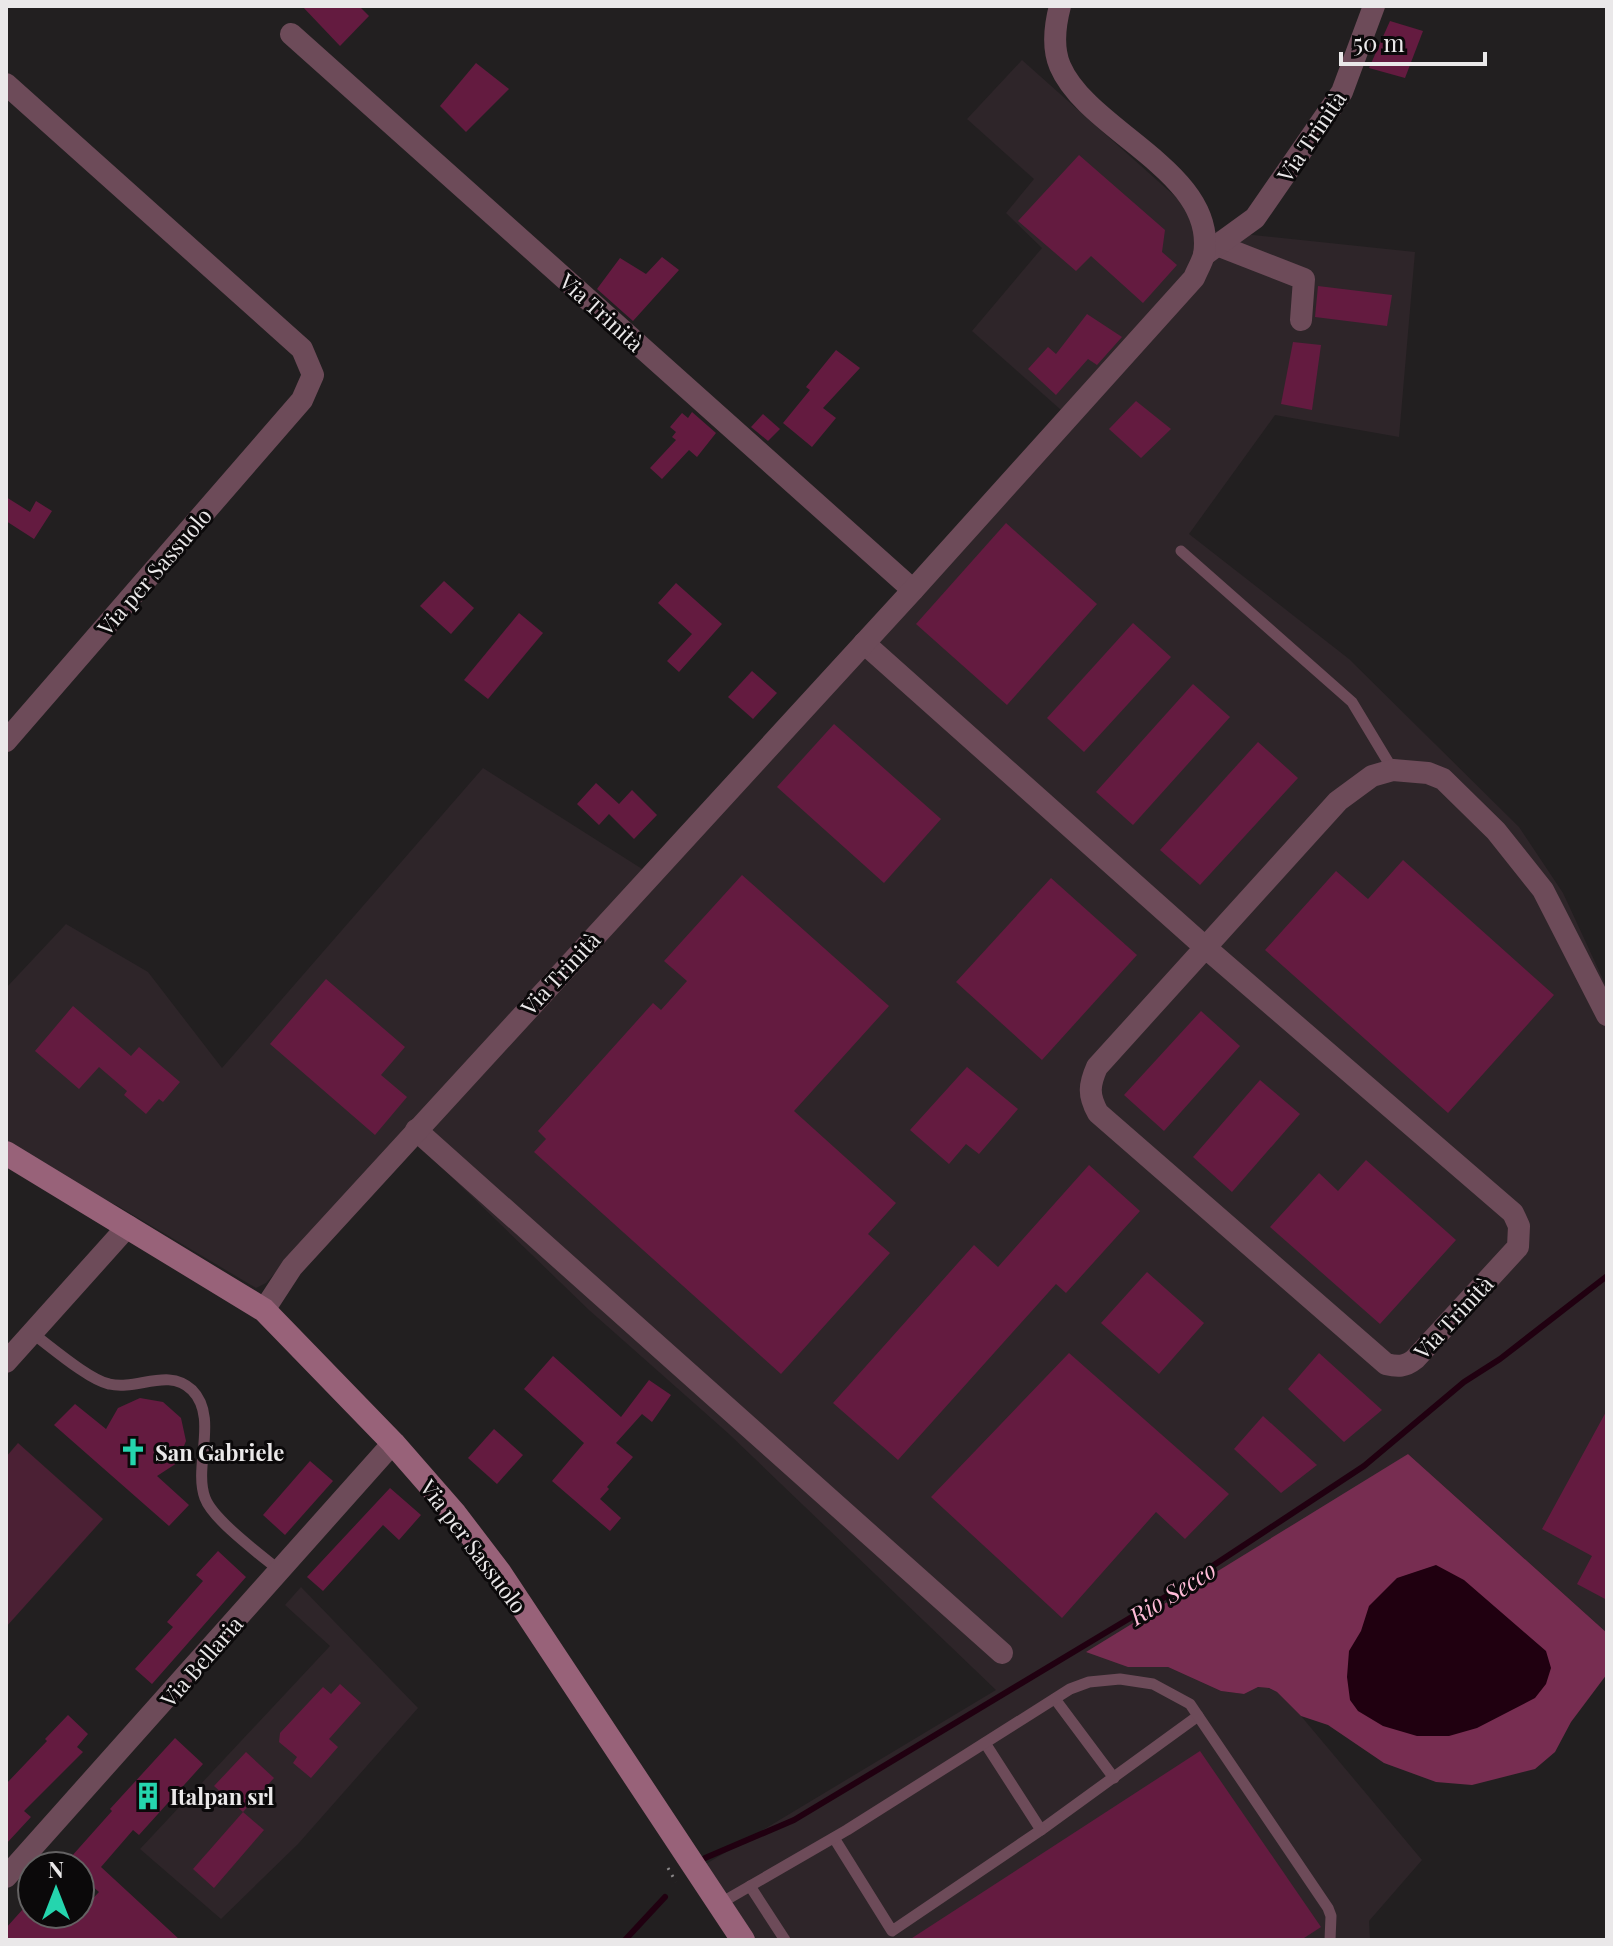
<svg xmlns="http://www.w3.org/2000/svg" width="1613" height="1946" font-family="'Playfair Display',serif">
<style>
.built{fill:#2e2529}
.green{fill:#4b2034}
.forest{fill:#772d51}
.water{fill:#200010}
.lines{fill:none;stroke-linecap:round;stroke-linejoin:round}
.stream{stroke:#200010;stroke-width:6}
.building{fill:#641b40}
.path{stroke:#8a8788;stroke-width:3;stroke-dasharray:2 6;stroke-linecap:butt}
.lane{stroke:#6d4b59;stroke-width:11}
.street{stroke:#6d4b59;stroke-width:22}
.secondary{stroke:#986279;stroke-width:24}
.labels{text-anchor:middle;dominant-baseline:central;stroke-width:6;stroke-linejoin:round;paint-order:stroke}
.street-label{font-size:22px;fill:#eae8e9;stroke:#0b090a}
.poi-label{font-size:22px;font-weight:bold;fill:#eae8e9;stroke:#0b090a;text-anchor:start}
.water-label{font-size:24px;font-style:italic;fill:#ffbbd7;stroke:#0b090a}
</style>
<rect width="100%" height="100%" fill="#221f20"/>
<g class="built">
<path d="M 1022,60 L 1214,231 L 1415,252 L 1399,437 L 1275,415 L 1189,534 L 1349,659 L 1519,827 L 1563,893 L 1607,988 L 1607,1633 L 1408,1454 L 1128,1667 L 1168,1667 L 1221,1691 L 1244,1694 L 1258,1687 L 1268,1688 L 1277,1692 L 1301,1716 L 1422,1860 L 1369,1921 L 1370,1940 L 757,1940 L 706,1864 L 996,1690 L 729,1434 L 589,1310 L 404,1131 L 266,1283 L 256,1288 L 118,1206 L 6,1153 L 6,988 L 66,924 L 148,972 L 222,1068 L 483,768 L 650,874 L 1061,410 L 972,331 L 1042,248 L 1006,213 L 1034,179 L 967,119 Z"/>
<path d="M 301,1587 L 418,1708 L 298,1844 L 221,1919 L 140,1849 L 330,1646 L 285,1605 Z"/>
</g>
<path class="green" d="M 18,1443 L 103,1519 L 6,1627 L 6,1457 Z"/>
<path class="forest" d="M 1408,1454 L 1607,1633 L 1607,1674 L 1571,1722 L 1555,1752 L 1535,1769 L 1472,1785 L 1436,1782 L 1384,1763 L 1328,1725 L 1301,1716 L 1277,1692 L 1269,1688 L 1258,1687 L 1244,1694 L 1221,1691 L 1168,1667 L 1128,1667 L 1086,1652 Z"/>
<path class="water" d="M 1436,1565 L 1464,1580 L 1546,1651 L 1551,1668 L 1546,1684 L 1535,1698 L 1477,1728 L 1449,1736 L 1417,1736 L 1383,1726 L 1358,1711 L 1350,1700 L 1347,1677 L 1349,1651 L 1361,1631 L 1369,1606 L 1397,1578 Z"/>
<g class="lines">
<g class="stream">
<path d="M 705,1858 L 794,1820 L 1170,1594 L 1364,1466 L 1464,1382 L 1500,1359 L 1607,1276"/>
<path d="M 625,1940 L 665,1897"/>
</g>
</g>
<g class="building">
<path d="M 302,6 L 359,6 L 369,16 L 340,46 Z"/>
<path d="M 1390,21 L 1423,31 L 1405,78 L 1369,68 Z"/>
<path d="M 476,63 L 509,89 L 466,132 L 440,106 Z"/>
<path d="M 1079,155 L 1165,230 L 1162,252 L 1177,265 L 1143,303 L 1091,256 L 1076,271 L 1018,221 Z"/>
<path d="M 662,257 L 679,270 L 633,321 L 597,289 L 620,258 L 646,274 Z"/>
<path d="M 1318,286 L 1392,295 L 1387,326 L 1315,317 Z"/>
<path d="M 1087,314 L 1122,337 L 1097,365 L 1088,359 L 1056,395 L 1028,369 L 1048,347 L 1056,354 Z"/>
<path d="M 1293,342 L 1321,345 L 1312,410 L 1281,404 Z"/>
<path d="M 836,350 L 860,368 L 823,408 L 836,418 L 812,447 L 783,423 L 810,390 L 806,387 Z"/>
<path d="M 1136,401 L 1171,429 L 1141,458 L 1109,429 Z"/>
<path d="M 692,412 L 716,433 L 697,457 L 689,450 L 662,479 L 650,468 L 676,440 L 672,437 L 676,432 L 670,427 L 682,413 L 688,418 Z"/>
<path d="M 763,414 L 780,429 L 768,441 L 751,427 Z"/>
<path d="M 6,497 L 30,512 L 36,501 L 52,511 L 34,539 L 6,521 Z"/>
<path d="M 1006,523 L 1097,604 L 1007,705 L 916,624 Z"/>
<path d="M 444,581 L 474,608 L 451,634 L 420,606 Z"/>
<path d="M 676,583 L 722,624 L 679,672 L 667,661 L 692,634 L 658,603 Z"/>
<path d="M 519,613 L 543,633 L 488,699 L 464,680 Z"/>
<path d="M 1133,623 L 1171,657 L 1084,752 L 1047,718 Z"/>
<path d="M 752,671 L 777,693 L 753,719 L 728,697 Z"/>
<path d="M 1193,684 L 1230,717 L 1133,825 L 1096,792 Z"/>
<path d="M 834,724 L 941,819 L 884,883 L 777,787 Z"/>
<path d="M 1258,742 L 1298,778 L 1200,885 L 1160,850 Z"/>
<path d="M 596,783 L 619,804 L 632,790 L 657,815 L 634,839 L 609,814 L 599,825 L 577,804 Z"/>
<path d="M 1403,860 L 1554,995 L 1448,1113 L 1265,950 L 1336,871 L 1368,899 Z"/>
<path d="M 742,875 L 889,1006 L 794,1111 L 896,1203 L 868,1234 L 890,1253 L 781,1374 L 534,1152 L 546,1139 L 538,1131 L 653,1003 L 661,1010 L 687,981 L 664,961 Z"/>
<path d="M 1051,878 L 1137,955 L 1042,1060 L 956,982 Z"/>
<path d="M 326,979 L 405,1047 L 381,1075 L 407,1097 L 375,1135 L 270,1044 Z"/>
<path d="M 73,1006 L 131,1056 L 139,1047 L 180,1082 L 163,1102 L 159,1099 L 146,1114 L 124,1095 L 127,1091 L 99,1067 L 79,1089 L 35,1051 Z"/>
<path d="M 1201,1011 L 1240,1046 L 1164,1131 L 1124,1095 Z"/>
<path d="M 967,1067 L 1018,1109 L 979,1154 L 966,1144 L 949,1164 L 910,1130 Z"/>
<path d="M 1260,1080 L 1300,1114 L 1232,1192 L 1193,1157 Z"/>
<path d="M 1366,1160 L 1456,1240 L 1380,1324 L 1270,1227 L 1319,1173 L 1338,1191 Z"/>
<path d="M 1089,1165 L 1140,1211 L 1066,1293 L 1056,1284 L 898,1460 L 833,1403 L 974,1245 L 998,1267 Z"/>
<path d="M 1147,1272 L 1204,1323 L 1159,1374 L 1101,1323 Z"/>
<path d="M 1069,1353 L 1229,1494 L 1185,1539 L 1156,1512 L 1062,1618 L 931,1497 Z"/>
<path d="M 1319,1353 L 1382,1410 L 1344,1442 L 1288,1389 Z"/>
<path d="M 553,1356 L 621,1417 L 649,1380 L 671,1395 L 652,1422 L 642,1414 L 616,1443 L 633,1457 L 607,1487 L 609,1489 L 600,1499 L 621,1518 L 610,1531 L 552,1481 L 584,1443 L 524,1389 Z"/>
<path d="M 140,1398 L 163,1402 L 181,1418 L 186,1441 L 177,1463 L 157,1476 L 189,1505 L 169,1526 L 54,1425 L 75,1404 L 106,1429 L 118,1408 Z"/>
<path d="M 1607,1410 L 1607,1600 L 1577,1584 L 1592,1556 L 1542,1529 Z"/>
<path d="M 1263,1416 L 1317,1465 L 1281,1493 L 1234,1449 Z"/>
<path d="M 494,1429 L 523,1455 L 497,1484 L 468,1458 Z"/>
<path d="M 310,1461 L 333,1481 L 285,1535 L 263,1515 Z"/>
<path d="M 390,1488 L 421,1515 L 399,1540 L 383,1525 L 323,1591 L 307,1577 Z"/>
<path d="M 218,1551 L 246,1577 L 152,1684 L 135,1669 L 173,1627 L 167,1622 L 203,1581 L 196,1575 Z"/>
<path d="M 340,1684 L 361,1703 L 329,1739 L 338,1747 L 311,1778 L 293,1763 L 297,1757 L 279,1742 L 280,1733 L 323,1687 L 331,1694 Z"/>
<path d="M 68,1715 L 88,1734 L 77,1747 L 83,1752 L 24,1811 L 31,1817 L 6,1844 L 6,1784 L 47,1741 L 45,1739 Z"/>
<path d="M 175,1738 L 203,1764 L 139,1835 L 133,1830 L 101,1867 L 180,1940 L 6,1940 L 6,1928 L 32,1899 L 32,1914 L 56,1914 L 68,1925 L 99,1892 L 80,1875 L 80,1866 L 63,1866 L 112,1811 L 110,1809 Z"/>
<path d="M 1200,1751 L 1321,1927 L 1301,1940 L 909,1940 Z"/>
<path d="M 246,1752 L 274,1778 L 243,1812 L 214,1786 Z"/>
<path d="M 243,1812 L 264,1830 L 214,1888 L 193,1869 Z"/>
</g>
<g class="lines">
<path class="path" d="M 668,1868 L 676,1882"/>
<g class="lane">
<path d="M 1181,551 L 1352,702 L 1393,770"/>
<path d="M 32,1333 C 50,1346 89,1380 109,1384 C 137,1391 168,1367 192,1390 C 219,1417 193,1466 205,1498 C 213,1520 261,1555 280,1571"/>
<path d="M 1055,1699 L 1114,1778"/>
<path d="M 1041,1830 L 1198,1716"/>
<path d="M 834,1838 L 892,1931 L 1041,1830 L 985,1743"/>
<path d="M 750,1886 L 785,1940"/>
<path d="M 719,1904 L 847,1830 L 1070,1689 L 1089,1682 L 1120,1679 L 1153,1684 L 1190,1704 L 1328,1908 L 1331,1916 L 1330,1940"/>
</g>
<g class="street">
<path d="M 291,34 L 913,590"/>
<path d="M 6,84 L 302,349 L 313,375 L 302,400 L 6,741"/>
<path d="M 1217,245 L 1304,279 L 1301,320"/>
<path d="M 1204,255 L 1255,218 L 1342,92 L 1374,6"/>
<path d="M 864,643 L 1206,948 L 1513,1213 L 1519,1226 L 1518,1247 L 1415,1359 C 1405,1367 1398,1367 1386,1364 L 1098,1113 C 1088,1095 1089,1085 1097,1067 L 1338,801 L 1372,776 L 1393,770 L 1428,773 L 1443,779 L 1496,831 L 1543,890 L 1607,1015"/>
<path d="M 416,1130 L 1002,1653"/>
<path d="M 264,1310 L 292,1267 L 913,590 L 1194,278 C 1197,271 1202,262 1204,255 C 1218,172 1088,132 1060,66 C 1052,47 1055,25 1060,6"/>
<path d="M 6,1362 L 128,1226"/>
<path d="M 6,1877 L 393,1443"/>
</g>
<path class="secondary" d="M 6,1153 L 264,1310 L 393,1443 L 455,1514 L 500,1573 L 743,1940"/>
</g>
<defs>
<symbol id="church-bare" viewBox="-9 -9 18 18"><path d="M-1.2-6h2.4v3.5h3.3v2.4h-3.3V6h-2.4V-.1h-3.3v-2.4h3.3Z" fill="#25d5ae" stroke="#0b090a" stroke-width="2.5" paint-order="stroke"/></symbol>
<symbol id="building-bare" viewBox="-9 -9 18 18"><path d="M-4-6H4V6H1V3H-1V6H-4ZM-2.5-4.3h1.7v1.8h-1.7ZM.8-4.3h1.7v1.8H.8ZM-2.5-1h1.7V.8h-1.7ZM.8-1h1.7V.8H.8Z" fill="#25d5ae" stroke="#0b090a" stroke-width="2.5" paint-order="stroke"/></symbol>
</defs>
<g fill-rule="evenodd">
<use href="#church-bare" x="113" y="1432" width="40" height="40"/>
<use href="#building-bare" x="128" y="1776" width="40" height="40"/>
</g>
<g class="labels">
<g class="street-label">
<text transform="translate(1311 136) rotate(-56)">Via Trinità</text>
<text transform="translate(602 312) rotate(42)">Via Trinità</text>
<text transform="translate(154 571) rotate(-49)">Via per Sassuolo</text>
<text transform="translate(560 973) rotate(-47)">Via Trinità</text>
<text transform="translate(1453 1317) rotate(-47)">Via Trinità</text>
<text transform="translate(474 1546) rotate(53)">Via per Sassuolo</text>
<text transform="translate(201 1661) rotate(-49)">Via Bellaria</text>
</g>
<g class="poi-label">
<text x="155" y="1452">San Gabriele</text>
<text x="170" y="1796">Italpan srl</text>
</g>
<g class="water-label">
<text transform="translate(1172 1592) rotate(-32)">Rio Secco</text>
</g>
</g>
<rect width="1613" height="1946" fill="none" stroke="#eae8e9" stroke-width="16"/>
<g transform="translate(56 1890)"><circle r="38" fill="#0b090a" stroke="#646263" stroke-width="2"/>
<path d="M0-6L14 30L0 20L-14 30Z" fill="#25d5ae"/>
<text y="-12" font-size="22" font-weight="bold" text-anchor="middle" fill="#eae8e9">N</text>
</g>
<path d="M1341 52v12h144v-12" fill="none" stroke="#eae8e9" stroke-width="4"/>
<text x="1353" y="52" font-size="24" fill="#eae8e9" stroke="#0b090a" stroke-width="6" paint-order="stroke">50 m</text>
</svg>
